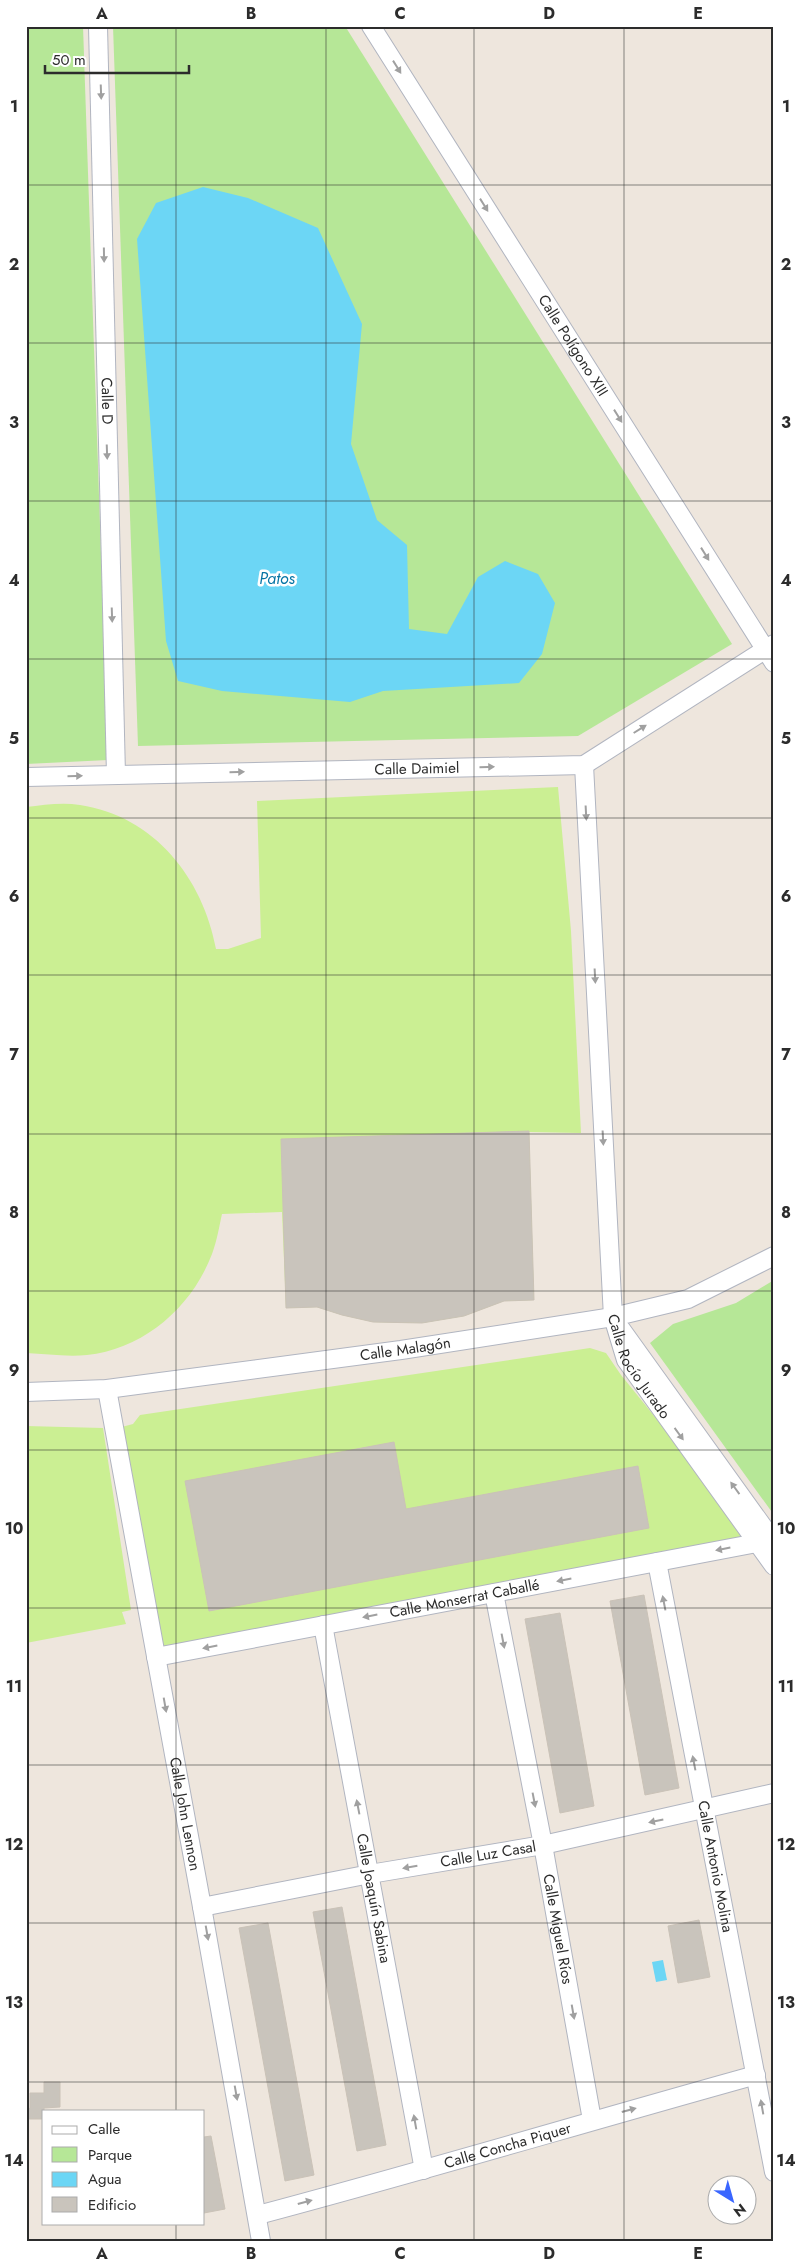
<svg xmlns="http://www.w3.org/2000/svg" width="800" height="2267" font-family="Jost,sans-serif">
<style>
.green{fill:#b6e797}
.pitch{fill:#cbef93}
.water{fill:#6cd6f5}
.building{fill:#c9c4bc;stroke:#cac2b7}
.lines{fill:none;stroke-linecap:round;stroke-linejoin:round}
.minor-casing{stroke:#b1b5c0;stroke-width:20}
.minor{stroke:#fff;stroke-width:18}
.oneway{fill:#a0a0a0}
.grid{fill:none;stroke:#2c2c2c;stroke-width:1;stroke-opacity:0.55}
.labels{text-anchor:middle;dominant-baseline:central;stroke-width:5;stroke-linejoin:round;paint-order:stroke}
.street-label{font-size:15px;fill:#2c2c2c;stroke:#fff}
.water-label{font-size:16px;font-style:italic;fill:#0675a5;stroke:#fff}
.neatline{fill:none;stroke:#2c2c2c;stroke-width:2}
.grid-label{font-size:16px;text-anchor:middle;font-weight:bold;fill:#2c2c2c}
</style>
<rect width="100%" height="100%" fill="#eee6dd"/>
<g class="green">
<path d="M 26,26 L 83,26 L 108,760 L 26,764 Z"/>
<path d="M 113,26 L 345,26 L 732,644 L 578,736 L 138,746 Z"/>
<path d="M 774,1280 L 774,1515 L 650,1343 L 673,1324 L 736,1303 Z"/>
</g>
<g class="pitch">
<path d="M 558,787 L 571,931 L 581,1133 L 529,1132 L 534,1300 L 504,1301 L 464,1316 L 422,1323 L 373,1322 L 342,1315 L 317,1307 L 286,1308 L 282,1212 L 222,1214 C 219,1227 217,1241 212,1254 C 192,1307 144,1349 87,1355 C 67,1357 46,1354 26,1353 L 26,807 C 44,805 62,802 80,805 C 154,816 203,878 216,949 L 228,949 L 261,938 L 257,801 Z"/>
<path d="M 590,1348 L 606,1353 L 621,1375 L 757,1543 L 156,1657 L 114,1429 L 133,1424 L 140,1415 Z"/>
<path d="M 26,1426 L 103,1428 L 131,1610 L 122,1612 L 126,1624 L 26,1643 Z"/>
</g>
<g class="water">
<path d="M 203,187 L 248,198 L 318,228 L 362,324 L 351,444 L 377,520 L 407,545 L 409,629 L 447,634 L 478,577 L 505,561 L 538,574 L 555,603 L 542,654 L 519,683 L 383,691 L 350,702 L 222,691 L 178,681 L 166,641 L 137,239 L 156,203 Z"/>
<path d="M 663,1960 L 667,1980 L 656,1982 L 652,1962 Z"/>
</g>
<g class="building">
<path d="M 529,1131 L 534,1300 L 504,1301 L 464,1316 L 422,1323 L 373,1322 L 342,1315 L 317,1307 L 286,1308 L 281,1139 Z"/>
<path d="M 394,1442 L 406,1509 L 638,1466 L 649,1528 L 209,1611 L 185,1481 Z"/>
<path d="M 644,1595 L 679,1788 L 645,1795 L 610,1601 Z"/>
<path d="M 560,1613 L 594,1806 L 560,1813 L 525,1619 Z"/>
<path d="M 342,1907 L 386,2145 L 357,2151 L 313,1912 Z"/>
<path d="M 699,1920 L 710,1977 L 678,1983 L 668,1926 Z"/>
<path d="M 268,1923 L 314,2175 L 285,2181 L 239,1928 Z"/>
<path d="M 44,2082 L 60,2082 L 60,2107 L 44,2108 L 44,2119 L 26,2119 L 26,2111 L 30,2108 L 30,2093 L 44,2093 Z"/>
<path d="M 211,2136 L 225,2209 L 204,2213 L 204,2137 Z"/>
</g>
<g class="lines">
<defs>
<g id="minor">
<path id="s1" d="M 98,26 L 116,775"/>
<path id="s2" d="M 371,26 L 774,663"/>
<path id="s3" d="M 584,765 L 613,1317 L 626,1360 L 774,1566"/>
<path id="s4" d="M 26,777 L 584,765 L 774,644"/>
<path d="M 621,1329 L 774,1542"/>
<path id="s5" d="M 107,1389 L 202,1907 L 261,2241"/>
<path id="s6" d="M 26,1392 L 107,1389 L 401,1350 L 613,1317 L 688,1299 L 774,1256"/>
<path id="s7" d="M 657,1562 L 774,2172"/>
<path id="s8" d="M 494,1593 L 543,1845 L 592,2120"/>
<path id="s9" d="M 323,1625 L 424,2170"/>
<path id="s10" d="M 156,1657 L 757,1543 L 769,1534"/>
<path id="s11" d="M 202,1907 L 370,1874 L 543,1845 L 774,1793"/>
<path id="s12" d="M 258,2215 C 424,2171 590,2121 756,2075"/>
</g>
</defs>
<use href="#minor" class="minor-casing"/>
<use href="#minor" class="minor"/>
</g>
<defs><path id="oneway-solid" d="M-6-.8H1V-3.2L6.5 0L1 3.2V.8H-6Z" transform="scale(1.25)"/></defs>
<g class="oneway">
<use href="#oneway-solid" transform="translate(397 67) rotate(58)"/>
<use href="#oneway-solid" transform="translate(101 92) rotate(88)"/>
<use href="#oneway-solid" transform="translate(484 205) rotate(58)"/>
<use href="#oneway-solid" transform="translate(104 255) rotate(89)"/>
<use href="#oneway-solid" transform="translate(618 416) rotate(58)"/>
<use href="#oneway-solid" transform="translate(107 452) rotate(88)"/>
<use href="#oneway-solid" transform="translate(705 554) rotate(58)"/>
<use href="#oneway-solid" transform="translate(112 615) rotate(88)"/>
<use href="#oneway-solid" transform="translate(640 729) rotate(-32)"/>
<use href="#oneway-solid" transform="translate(487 767) rotate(-1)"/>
<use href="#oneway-solid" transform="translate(237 772) rotate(-1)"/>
<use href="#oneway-solid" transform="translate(75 776) rotate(-1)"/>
<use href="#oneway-solid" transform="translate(586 813) rotate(87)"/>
<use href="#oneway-solid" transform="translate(595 976) rotate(87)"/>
<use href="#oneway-solid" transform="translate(603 1138) rotate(87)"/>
<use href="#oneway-solid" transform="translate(679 1434) rotate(54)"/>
<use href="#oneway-solid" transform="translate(735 1488) rotate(-126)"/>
<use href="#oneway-solid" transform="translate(723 1549) rotate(169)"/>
<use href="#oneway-solid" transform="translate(564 1580) rotate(169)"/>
<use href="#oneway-solid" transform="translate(664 1603) rotate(-101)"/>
<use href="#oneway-solid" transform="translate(370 1616) rotate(169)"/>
<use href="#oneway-solid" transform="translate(503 1641) rotate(79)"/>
<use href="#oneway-solid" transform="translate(210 1647) rotate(169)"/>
<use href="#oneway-solid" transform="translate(165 1705) rotate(80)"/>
<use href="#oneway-solid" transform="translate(694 1763) rotate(-101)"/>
<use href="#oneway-solid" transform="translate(534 1800) rotate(79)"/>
<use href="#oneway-solid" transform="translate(358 1807) rotate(-101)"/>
<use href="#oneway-solid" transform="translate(656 1821) rotate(168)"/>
<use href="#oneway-solid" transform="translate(410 1867) rotate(170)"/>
<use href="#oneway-solid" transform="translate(207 1933) rotate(80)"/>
<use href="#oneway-solid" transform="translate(573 2012) rotate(80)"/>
<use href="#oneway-solid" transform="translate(236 2093) rotate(80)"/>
<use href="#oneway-solid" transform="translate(762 2107) rotate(-100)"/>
<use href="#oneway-solid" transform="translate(629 2110) rotate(-15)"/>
<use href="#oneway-solid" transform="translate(415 2122) rotate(-100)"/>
<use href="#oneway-solid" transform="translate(305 2202) rotate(-15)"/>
</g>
<path class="grid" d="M 176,26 L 176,2111M 326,26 L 326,2241M 474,26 L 474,2241M 624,26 L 624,2241M 26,185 L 774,185M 26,343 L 774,343M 26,501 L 774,501M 26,659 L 774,659M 26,818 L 774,818M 26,975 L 774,975M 26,1134 L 774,1134M 26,1291 L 774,1291M 26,1450 L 774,1450M 26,1608 L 774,1608M 26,1765 L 774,1765M 26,1923 L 774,1923M 26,2082 L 774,2082M 176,2223 L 176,2241"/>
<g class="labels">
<g class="street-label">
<text stroke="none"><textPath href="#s2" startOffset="378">Calle Polígono XIII</textPath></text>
<text stroke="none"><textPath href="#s1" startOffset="375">Calle D</textPath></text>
<text stroke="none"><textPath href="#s4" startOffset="391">Calle Daimiel</textPath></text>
<text stroke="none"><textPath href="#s6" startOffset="382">Calle Malagón</textPath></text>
<text stroke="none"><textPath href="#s3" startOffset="609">Calle Rocío Jurado</textPath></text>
<text stroke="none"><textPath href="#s10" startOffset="314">Calle Monserrat Caballé</textPath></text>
<text stroke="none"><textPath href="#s5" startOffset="432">Calle John Lennon</textPath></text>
<text stroke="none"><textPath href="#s11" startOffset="291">Calle Luz Casal</textPath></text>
<text stroke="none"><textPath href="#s7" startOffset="310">Calle Antonio Molina</textPath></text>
<text stroke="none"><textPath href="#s9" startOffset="278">Calle Joaquín Sabina</textPath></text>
<text stroke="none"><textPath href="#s8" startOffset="342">Calle Miguel Ríos</textPath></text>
<text stroke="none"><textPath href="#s12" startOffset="259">Calle Concha Piquer</textPath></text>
</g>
<g class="water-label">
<text x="277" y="578">Patos</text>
</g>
</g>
<rect width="800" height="2267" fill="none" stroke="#ffffff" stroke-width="55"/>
<rect x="42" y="2110" width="162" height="115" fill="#ffffff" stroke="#ababab"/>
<rect x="52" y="2126" width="25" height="8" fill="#ffffff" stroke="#ababab"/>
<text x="88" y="2134" font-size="15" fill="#2c2c2c">Calle</text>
<rect x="52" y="2147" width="25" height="15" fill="#b6e797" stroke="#ababab"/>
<text x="88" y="2160" font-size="15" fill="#2c2c2c">Parque</text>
<rect x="52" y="2172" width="25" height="15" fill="#6cd6f5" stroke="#ababab"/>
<text x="88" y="2184" font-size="15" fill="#2c2c2c">Agua</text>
<rect x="52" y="2197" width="25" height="15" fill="#c9c4bc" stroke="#ababab"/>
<text x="88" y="2210" font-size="15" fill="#2c2c2c">Edificio</text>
<g transform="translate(732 2200) rotate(143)"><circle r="24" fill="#ffffff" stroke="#ababab"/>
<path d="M0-4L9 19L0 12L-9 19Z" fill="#3a66ff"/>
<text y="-8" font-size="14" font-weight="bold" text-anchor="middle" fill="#2c2c2c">N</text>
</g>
<path d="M45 65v8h144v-8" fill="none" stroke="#2c2c2c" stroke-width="2.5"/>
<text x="52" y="65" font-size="15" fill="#2c2c2c" stroke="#ffffff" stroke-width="4" paint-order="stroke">50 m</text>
<rect x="28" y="28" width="744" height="2212" class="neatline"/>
<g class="grid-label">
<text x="102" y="19">A</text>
<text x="251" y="19">B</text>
<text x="400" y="19">C</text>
<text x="549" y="19">D</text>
<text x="698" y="19">E</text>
<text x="14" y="112">1</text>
<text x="786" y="112">1</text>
<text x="14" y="270">2</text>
<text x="786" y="270">2</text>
<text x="14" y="428">3</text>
<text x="786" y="428">3</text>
<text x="14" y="586">4</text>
<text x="786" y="586">4</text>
<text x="14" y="744">5</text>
<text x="786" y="744">5</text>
<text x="14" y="902">6</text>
<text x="786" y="902">6</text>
<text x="14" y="1060">7</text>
<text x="786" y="1060">7</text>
<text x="14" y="1218">8</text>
<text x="786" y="1218">8</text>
<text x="14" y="1376">9</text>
<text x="786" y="1376">9</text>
<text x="14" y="1534">10</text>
<text x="786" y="1534">10</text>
<text x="14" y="1692">11</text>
<text x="786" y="1692">11</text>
<text x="14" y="1850">12</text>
<text x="786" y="1850">12</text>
<text x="14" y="2008">13</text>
<text x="786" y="2008">13</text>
<text x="14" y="2166">14</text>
<text x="786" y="2166">14</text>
<text x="102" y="2259">A</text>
<text x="251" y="2259">B</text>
<text x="400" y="2259">C</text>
<text x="549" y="2259">D</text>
<text x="698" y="2259">E</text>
</g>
</svg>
